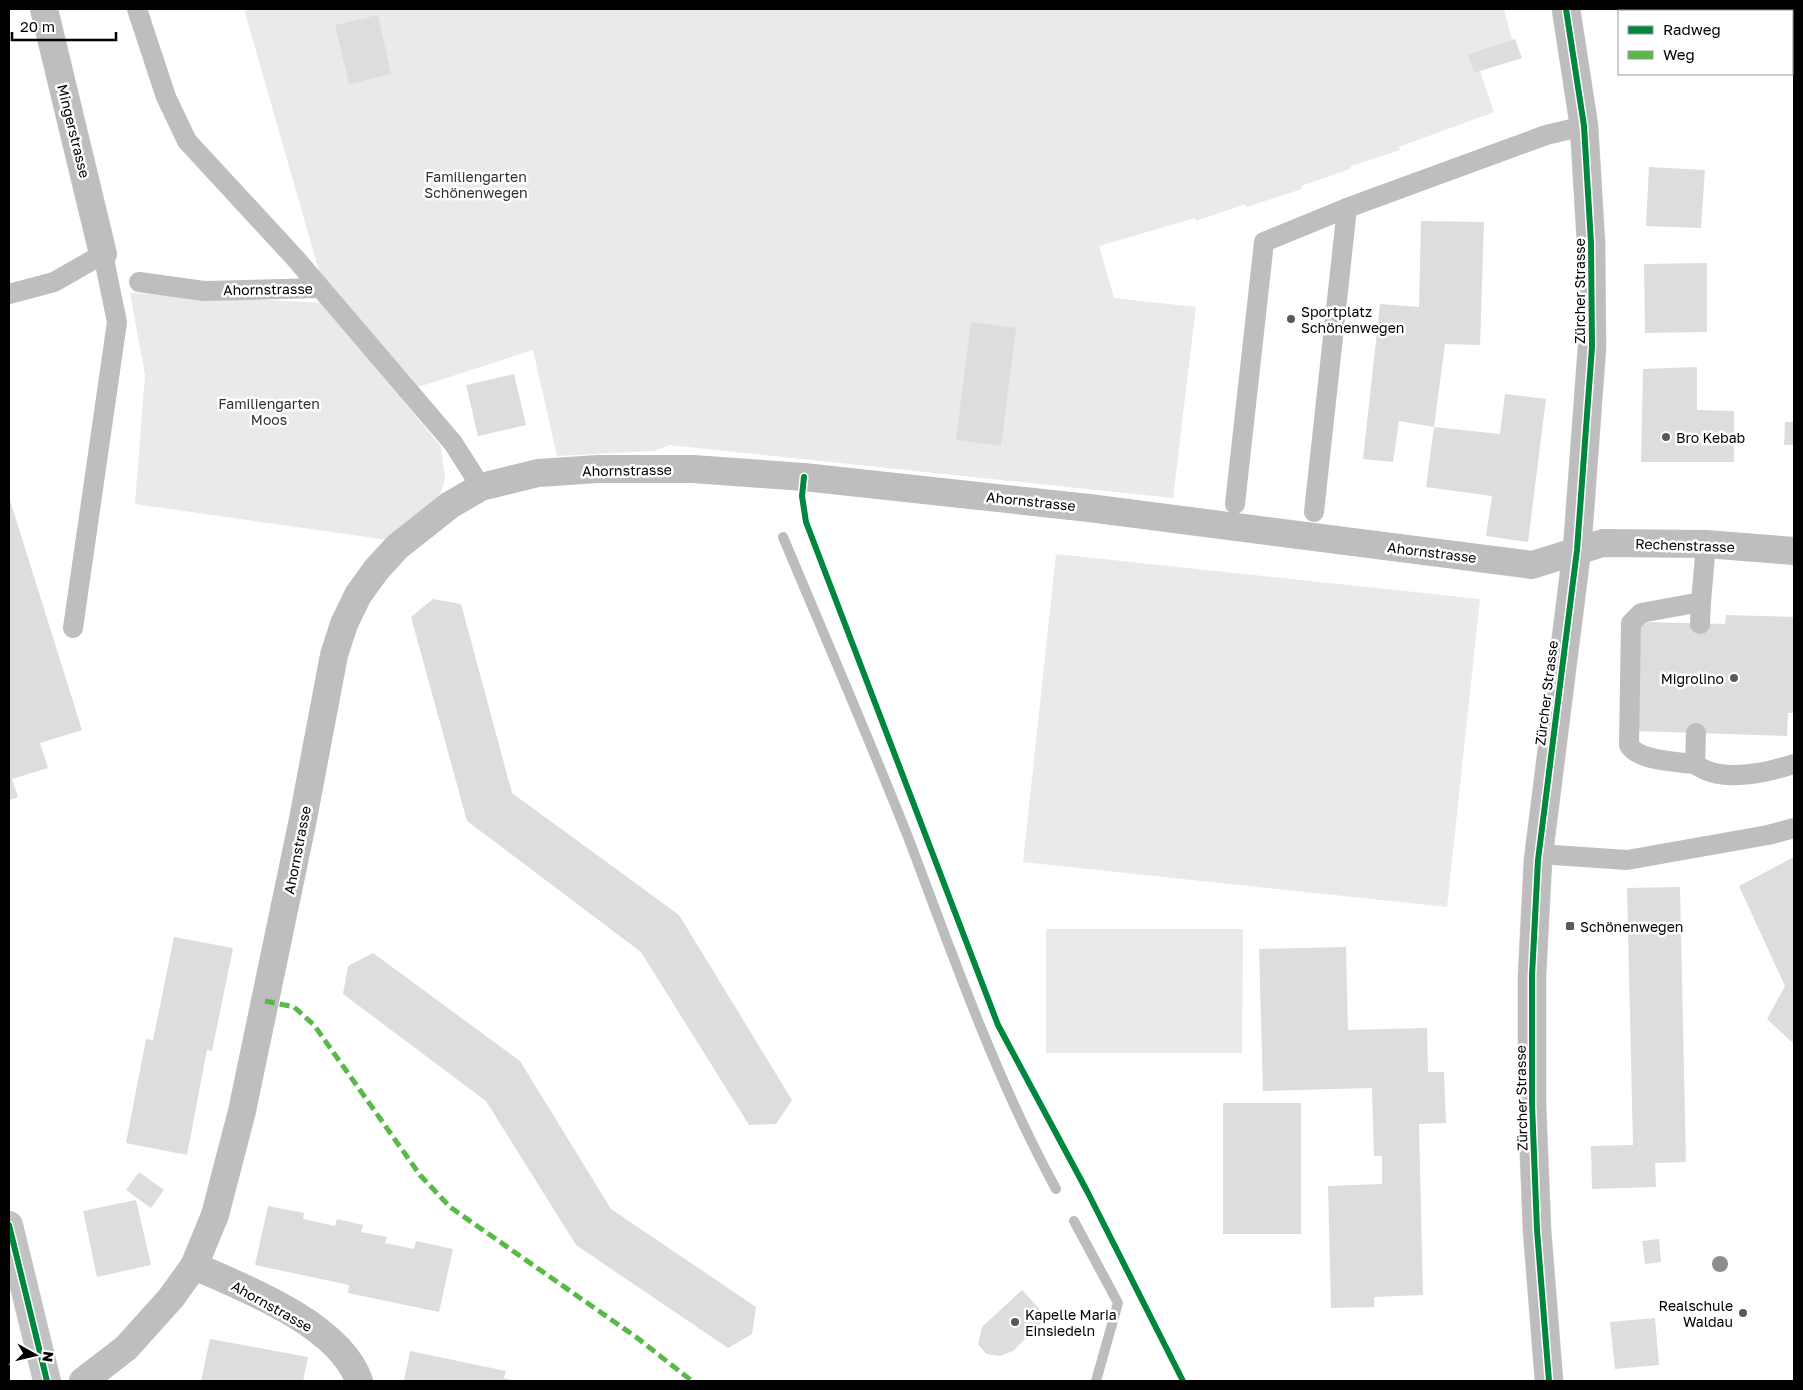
<svg xmlns="http://www.w3.org/2000/svg" width="1803" height="1390" font-family="'Golos Text',sans-serif">
<style>
.green{fill:#eaeaea}
.lines{fill:none;stroke-linecap:round;stroke-linejoin:round}
.stream{stroke:#bcbcbc;stroke-width:10}
.building{fill:#ddd}
.primary-casing{stroke:#dbdbdb;stroke-width:29}
.lane{stroke:#bebebe;stroke-width:20}
.street{stroke:#bebebe;stroke-width:28}
.secondary{stroke:#c2c2c2;stroke-width:28}
.primary{stroke:#bdbdbd;stroke-width:28}
.quiet{stroke:#58b947;stroke-width:5;stroke-dasharray:10 5;stroke-linecap:butt}
.cycleway-casing{stroke:#fff;stroke-width:9}
.cycleway{stroke:#00873e;stroke-width:6}
.tree{fill:#8d8d8d}
.poi-dot{fill:#595959;stroke:#fff;stroke-width:2}
.labels{text-anchor:middle;dominant-baseline:central;stroke-width:5;stroke-linejoin:round;paint-order:stroke}
.street-label{font-size:14px;fill:#000;stroke:#fff}
.park-label{font-size:14px;fill:#303030;stroke:#fff}
.poi-label{font-size:14px;fill:#000;stroke:#fff;text-anchor:start}
</style>
<rect width="100%" height="100%" fill="#fff"/>
<g class="green">
<path d="M 244,9 L 1504,9 L 1512,40 L 1468,54 L 1474,73 L 1480,71 L 1494,112 L 1399,147 L 1400,150 L 1351,166 L 1350,169 L 1301,186 L 1302,189 L 1246,207 L 1245,204 L 1196,221 L 1195,218 L 1099,246 L 1114,298 L 1196,307 L 1173,498 L 669,445 L 655,451 L 557,456 L 533,350 L 415,388 L 321,278 Z"/>
<path d="M 130,293 L 325,303 L 441,447 L 445,479 L 437,504 L 388,540 L 135,504 L 145,375 Z"/>
<path d="M 1056,554 L 1480,599 L 1447,907 L 1023,862 Z"/>
<path d="M 1046,929 L 1243,929 L 1242,1053 L 1046,1053 Z"/>
</g>
<g class="lines">
<g class="stream">
<path d="M 783,537 C 825,637 868,736 908,837 C 953,956 995,1077 1056,1189"/>
<path d="M 1074,1221 L 1118,1303 L 1096,1381"/>
</g>
</g>
<g class="building">
<rect x="1692" y="9" width="56" height="2"/>
<path d="M 378,15 L 391,74 L 349,84 L 335,25 Z"/>
<path d="M 1515,39 L 1522,58 L 1474,73 L 1468,54 Z"/>
<path d="M 1649,167 L 1705,170 L 1701,228 L 1646,226 Z"/>
<path d="M 1421,221 L 1484,222 L 1480,345 L 1445,344 L 1434,427 L 1399,421 L 1393,462 L 1363,459 L 1380,304 L 1419,307 Z"/>
<path d="M 1707,263 L 1707,332 L 1645,333 L 1644,264 Z"/>
<path d="M 971,322 L 1016,328 L 1001,446 L 956,440 Z"/>
<path d="M 1697,367 L 1697,410 L 1734,411 L 1734,462 L 1641,462 L 1643,369 Z"/>
<path d="M 514,374 L 526,425 L 478,436 L 466,385 Z"/>
<path d="M 1505,394 L 1546,399 L 1528,542 L 1486,536 L 1492,496 L 1426,487 L 1434,427 L 1500,434 Z"/>
<path d="M 1785,422 L 1794,422 L 1794,445 L 1784,445 Z"/>
<path d="M 9,497 L 82,730 L 40,743 L 48,768 L 12,779 L 18,797 L 9,800 Z"/>
<path d="M 433,599 L 461,604 L 512,793 L 679,915 L 792,1100 L 776,1124 L 749,1125 L 641,952 L 467,821 L 411,617 Z"/>
<path d="M 1726,615 L 1794,617 L 1794,713 L 1788,713 L 1787,736 L 1637,731 L 1641,622 L 1725,624 Z"/>
<path d="M 1794,857 L 1794,1044 L 1767,1019 L 1785,986 L 1739,886 Z"/>
<path d="M 1680,887 L 1686,1162 L 1655,1163 L 1656,1187 L 1592,1189 L 1591,1146 L 1633,1145 L 1627,888 Z"/>
<path d="M 174,937 L 233,948 L 212,1051 L 207,1050 L 187,1155 L 126,1143 L 146,1039 L 153,1040 Z"/>
<path d="M 1346,947 L 1348,1030 L 1427,1028 L 1428,1072 L 1444,1072 L 1446,1123 L 1419,1124 L 1423,1295 L 1374,1297 L 1374,1307 L 1331,1308 L 1328,1186 L 1382,1184 L 1382,1156 L 1374,1156 L 1372,1088 L 1263,1091 L 1259,949 Z"/>
<path d="M 373,953 L 520,1061 L 611,1209 L 756,1307 L 752,1334 L 728,1348 L 576,1245 L 486,1101 L 343,994 L 348,966 Z"/>
<rect x="1223" y="1103" width="78" height="131"/>
<path d="M 139,1172 L 164,1190 L 151,1208 L 126,1190 Z"/>
<path d="M 136,1200 L 151,1265 L 97,1277 L 83,1211 Z"/>
<path d="M 268,1206 L 304,1213 L 303,1219 L 335,1226 L 337,1219 L 363,1225 L 361,1232 L 387,1237 L 385,1243 L 414,1249 L 416,1241 L 453,1249 L 439,1312 L 348,1293 L 349,1285 L 255,1265 Z"/>
<path d="M 1659,1239 L 1661,1262 L 1645,1264 L 1642,1241 Z"/>
<path d="M 1022,1290 L 1047,1317 L 1013,1351 L 1000,1356 L 986,1354 L 978,1344 L 982,1327 Z"/>
<path d="M 1655,1318 L 1659,1365 L 1615,1369 L 1610,1322 Z"/>
<path d="M 210,1339 L 308,1357 L 303,1381 L 201,1381 Z"/>
<path d="M 410,1351 L 506,1371 L 504,1378 L 515,1381 L 404,1381 Z"/>
</g>
<g class="lines">
<defs>
<path id="primary" d="M 1549,1381 L 1537,1230 L 1532,1104 L 1532,976 L 1538,860 L 1577,550 L 1592,347 L 1591,243 L 1584,126 L 1566,9"/>
</defs>
<use href="#primary" class="primary-casing"/>
<g class="lane">
<path d="M 137,9 L 166,97 L 187,141 L 295,258 L 453,443 L 481,487"/>
<path d="M 139,282 L 204,291 L 320,288"/>
<path d="M 9,294 L 54,282 L 103,254 L 117,322 L 73,628"/>
<path d="M 1235,504 L 1264,242 L 1347,208 L 1546,135 L 1584,126"/>
<path d="M 1314,512 L 1347,208"/>
<path d="M 1706,544 L 1701,602 L 1641,613 L 1631,623 L 1629,745 C 1638,761 1677,762 1695,764 C 1721,784 1765,773 1794,764"/>
<path d="M 1700,624 L 1701,602"/>
<path d="M 1695,764 L 1696,733"/>
<path d="M 1539,854 L 1627,860 L 1768,835 L 1794,828"/>
</g>
<g class="street">
<path d="M 44,9 L 103,254"/>
<path d="M 194,1266 C 245,1288 340,1325 359,1381"/>
<path d="M 83,1381 L 126,1348 L 171,1298 L 194,1266 L 215,1215 L 242,1111 L 303,819 L 334,655 L 344,624 L 358,595 L 376,570 L 397,547 L 450,505 L 481,487 L 538,473 L 598,469 L 693,469 L 804,477 L 1089,508 L 1532,565 L 1603,543 L 1706,544 L 1794,551"/>
</g>
<path class="secondary" d="M 9,1225 L 47,1381"/>
<use href="#primary" class="primary"/>
<path class="quiet" d="M 265,1001 L 294,1007 L 314,1025 L 420,1175 L 450,1207 L 636,1337 L 692,1381"/>
<defs>
<g id="cycleway">
<path d="M 804,477 L 802,496 L 806,522 L 998,1025 L 1087,1191 L 1183,1381"/>
<path d="M 9,1225 L 47,1381"/>
<path d="M 1549,1381 L 1537,1230 L 1532,1104 L 1532,976 L 1538,860 L 1577,550 L 1592,347 L 1591,243 L 1584,126 L 1566,9"/>
</g>
</defs>
<use href="#cycleway" class="cycleway-casing"/>
<use href="#cycleway" class="cycleway"/>
</g>
<circle class="tree" cx="1720" cy="1264" r="8"/>
<g class="poi-dot">
<circle cx="1291" cy="319" r="5"/>
<circle cx="1666" cy="437" r="5"/>
<circle cx="1734" cy="678" r="5"/>
<rect x="1565" y="921" width="10" height="10" rx="2.5"/>
<circle cx="1743" cy="1313" r="5"/>
<circle cx="1015" cy="1322" r="5"/>
</g>
<g class="labels">
<g class="street-label">
<text transform="translate(74 131) rotate(76)">Mingerstrasse</text>
<text transform="translate(268 289) rotate(-1)">Ahornstrasse</text>
<text transform="translate(1579 291) rotate(-90)">Zürcher Strasse</text>
<text transform="translate(627 470) rotate(-1)">Ahornstrasse</text>
<text transform="translate(1031 501) rotate(6)">Ahornstrasse</text>
<text transform="translate(1685 545) rotate(2)">Rechenstrasse</text>
<text transform="translate(1432 552) rotate(7)">Ahornstrasse</text>
<text transform="translate(1546 693) rotate(-83)">Zürcher Strasse</text>
<text transform="translate(297 850) rotate(-79)">Ahornstrasse</text>
<text transform="translate(1521 1098) rotate(-91)">Zürcher Strasse</text>
<text transform="translate(272 1306) rotate(29)">Ahornstrasse</text>
</g>
<g class="park-label">
<text x="476" y="176">Familiengarten<tspan x="476" dy="16">Schönenwegen</tspan></text>
<text x="269" y="403">Familiengarten<tspan x="269" dy="16">Moos</tspan></text>
</g>
<g class="poi-label">
<text x="1301" y="311">Sportplatz<tspan x="1301" dy="16">Schönenwegen</tspan></text>
<text x="1676" y="437">Bro Kebab</text>
<text x="1724" y="678" text-anchor="end">Migrolino</text>
<text x="1580" y="926">Schönenwegen</text>
<text x="1733" y="1305" text-anchor="end">Realschule<tspan x="1733" dy="16">Waldau</tspan></text>
<text x="1025" y="1314">Kapelle Maria<tspan x="1025" dy="16">Einsiedeln</tspan></text>
</g>
</g>
<rect width="1803" height="1390" fill="none" stroke="#000000" stroke-width="20"/>
<rect x="1618" y="10" width="175" height="65" fill="#ffffff" stroke="#999999"/>
<rect x="1628" y="26" width="25" height="8" fill="#00873e" stroke="#999999"/>
<text x="1663" y="35" font-size="15" fill="#000000">Radweg</text>
<rect x="1628" y="51" width="25" height="8" fill="#58b947" stroke="#999999"/>
<text x="1663" y="60" font-size="15" fill="#000000">Weg</text>
<g transform="translate(35 1355) rotate(98)" stroke="#ffffff" stroke-width="4" paint-order="stroke">
<path d="M0-4L9 19L0 12L-9 19Z" fill="#000000"/>
<text y="-8" font-size="14" font-weight="bold" text-anchor="middle" fill="#000000">N</text>
</g>
<path d="M12 32v8h104v-8" fill="none" stroke="#000000" stroke-width="2.5"/>
<text x="20" y="32" font-size="15" fill="#000000" stroke="#ffffff" stroke-width="4" paint-order="stroke">20 m</text>
</svg>
